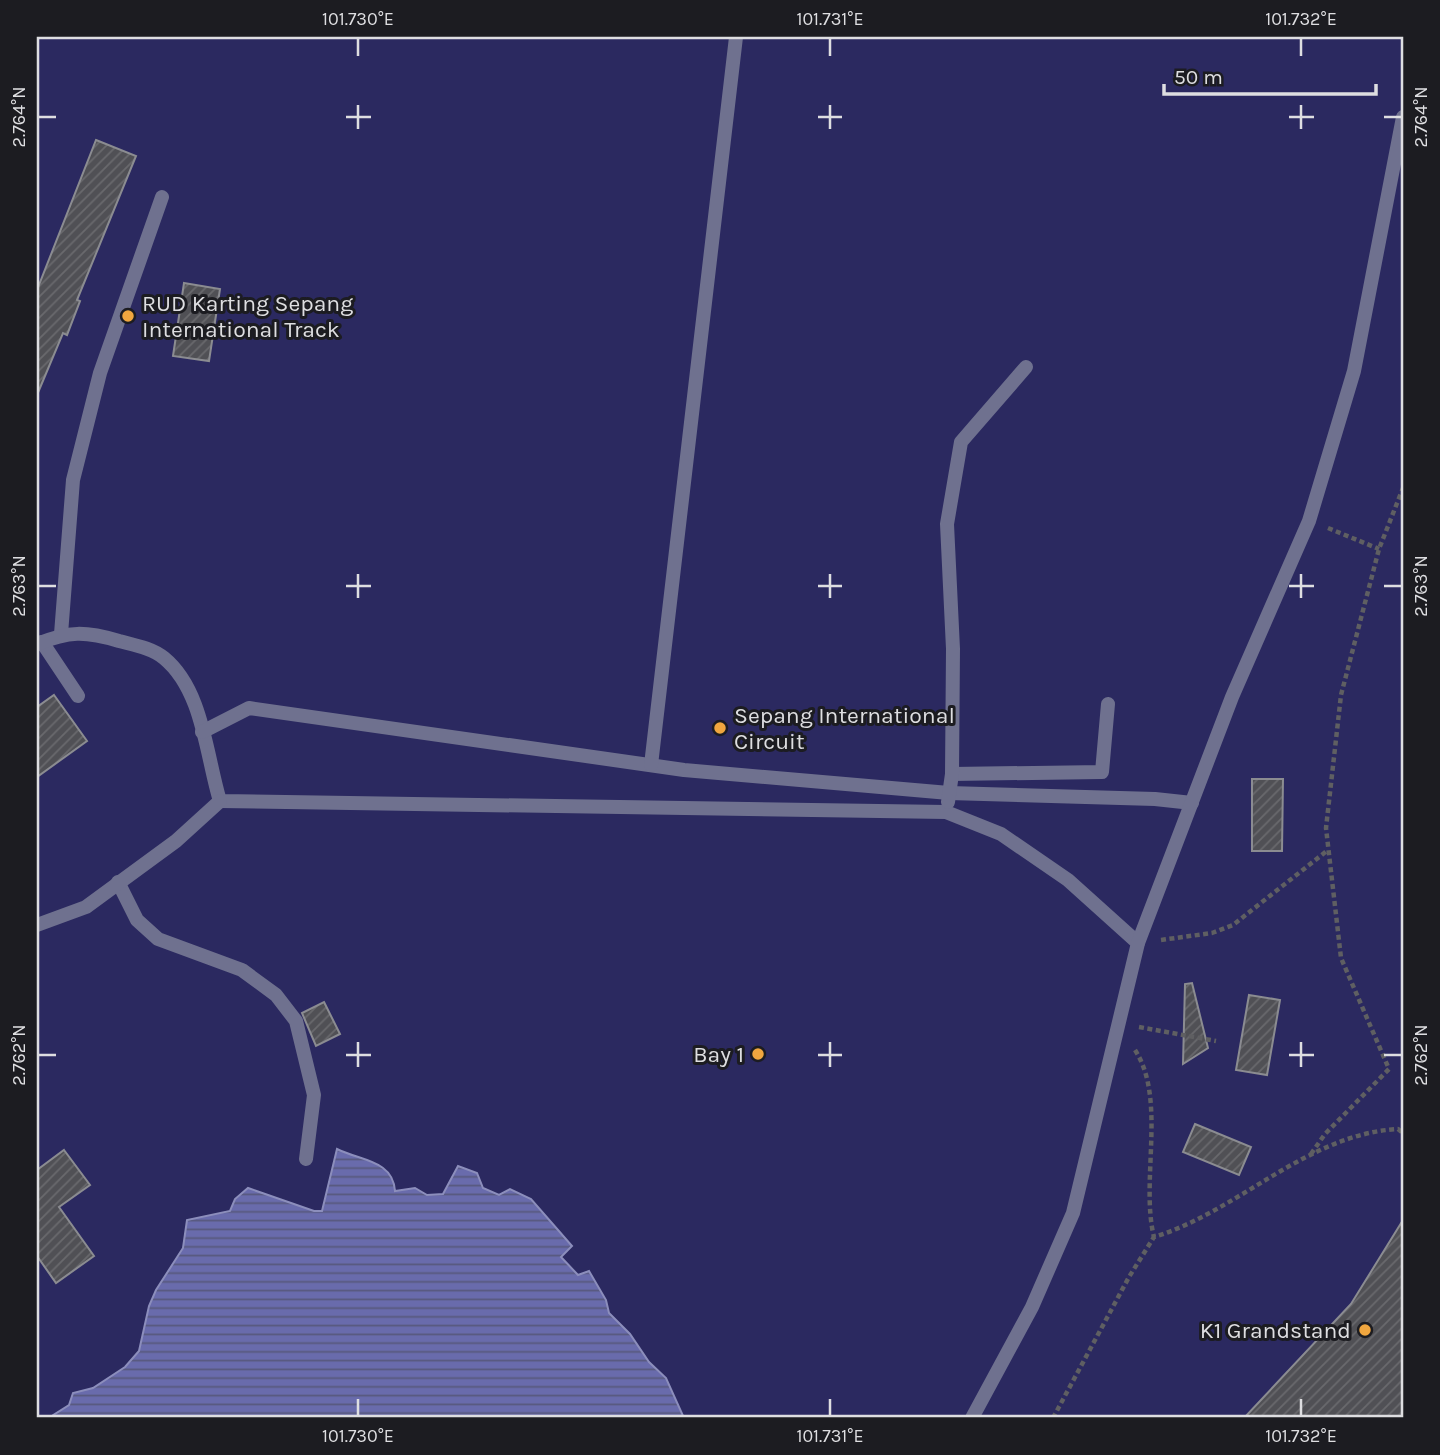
<svg xmlns="http://www.w3.org/2000/svg" width="1440" height="1455" font-family="Karla,sans-serif">
<style>
.green{fill:#2b2960}
.water{fill:url(#water-rules);stroke:#8c8ebc;stroke-width:2}
.building{fill:url(#building-hatch);stroke:#8b8c91;stroke-width:2}
.lines{fill:none;stroke-linecap:round;stroke-linejoin:round}
.path{stroke:#5f5f62;stroke-width:4.5;stroke-dasharray:5 3.5;stroke-linecap:butt}
.lane{stroke:#6f718f;stroke-width:14}
.ticks{fill:none;stroke:#dedee1;stroke-width:2.5}
.poi-dot{fill:#f0a63f;stroke:#1c1c21;stroke-width:2.5}
.labels{text-anchor:middle;dominant-baseline:central;stroke-width:6;stroke-linejoin:round;paint-order:stroke}
.poi-label{font-size:23px;fill:#dedee1;stroke:#1c1c21;text-anchor:start}
.neatline{fill:none;stroke:#dedee1;stroke-width:2.5}
.ticks-label{font-size:18px;text-anchor:middle;fill:#dedee1}
</style>
<defs>
<pattern id="water-rules" width="6" height="5" patternUnits="userSpaceOnUse" patternTransform="scale(1.75)"><rect width="6" height="5" fill="#696bac"/><path d="M0 2.5h6" fill="none" stroke="#58597d"/></pattern>
<pattern id="building-hatch" width="6" height="6" patternUnits="userSpaceOnUse" patternTransform="scale(1.75)"><rect width="6" height="6" fill="#505055"/><path d="M-1 1l2-2M0 6l6-6M5 7l2-2" fill="none" stroke="#69696d"/></pattern>
</defs>
<rect width="100%" height="100%" fill="#26262a"/>
<rect class="green" x="37" y="37" width="1366" height="1381"/>
<path class="water" d="M 337,1149 C 361,1161 393,1160 395,1191 L 415,1188 L 427,1195 L 443,1194 L 458,1166 L 477,1173 L 483,1188 L 499,1195 L 510,1189 L 531,1199 L 572,1246 L 561,1257 L 578,1275 L 589,1271 L 606,1300 L 609,1313 L 630,1334 L 649,1362 L 666,1378 L 684,1418 L 37,1418 L 50,1417 L 69,1405 L 73,1393 L 93,1388 L 125,1367 L 139,1351 L 149,1306 L 156,1290 L 183,1248 L 187,1220 L 230,1211 L 235,1199 L 248,1188 L 314,1211 L 322,1211 Z"/>
<g class="building">
<path d="M 96,140 L 136,156 L 77,300 L 80,301 L 67,335 L 63,333 L 37,395 L 37,290 Z"/>
<path d="M 184,283 L 220,289 L 209,361 L 173,356 Z"/>
<path d="M 54,695 L 87,741 L 37,777 L 37,707 Z"/>
<path d="M 1252,779 L 1283,779 L 1282,851 L 1252,851 Z"/>
<path d="M 1192,983 L 1208,1048 L 1183,1064 L 1185,984 Z"/>
<path d="M 1249,995 L 1280,1000 L 1267,1075 L 1236,1070 Z"/>
<path d="M 324,1002 L 340,1034 L 316,1046 L 302,1013 Z"/>
<path d="M 1195,1124 L 1251,1147 L 1239,1175 L 1183,1152 Z"/>
<path d="M 64,1150 L 90,1185 L 59,1207 L 94,1256 L 56,1283 L 37,1256 L 37,1170 Z"/>
<path d="M 1403,1220 L 1403,1418 L 1244,1418 L 1351,1304 Z"/>
</g>
<g class="lines">
<g class="path">
<path d="M 1328,528 L 1379,549"/>
<path d="M 1161,940 L 1212,933 L 1233,925 L 1328,850"/>
<path d="M 1139,1027 L 1216,1041"/>
<path d="M 1135,1050 C 1167,1099 1140,1181 1154,1237"/>
<path d="M 1311,1154 L 1325,1134 L 1389,1069 L 1341,958 L 1326,828 L 1341,695 L 1379,549 L 1403,488"/>
<path d="M 1053,1418 L 1129,1277 L 1154,1237 C 1239,1211 1307,1134 1398,1129 L 1403,1133"/>
</g>
<g class="lane">
<path d="M 61,634 L 73,480 L 100,373 L 162,197"/>
<path d="M 42,642 L 78,696"/>
<path d="M 37,644 C 69,631 85,631 119,641 C 134,645 152,648 164,658 C 203,690 206,755 220,801 L 946,812 L 1001,834 L 1068,880 L 1138,943"/>
<path d="M 202,732 L 249,708 L 684,770 L 949,793 L 1155,799 L 1192,803"/>
<path d="M 651,765 L 736,37"/>
<path d="M 952,774 L 1102,772 L 1108,704"/>
<path d="M 948,802 L 952,774 L 953,649 L 947,524 L 961,442 L 1026,367"/>
<path d="M 118,882 L 137,920 L 158,939 L 242,970 L 276,995 L 296,1021 L 314,1095 L 306,1159"/>
<path d="M 37,925 L 86,907 L 176,841 L 220,801"/>
<path d="M 972,1418 L 1032,1307 L 1073,1213 L 1138,943 L 1232,697 L 1309,521 L 1354,371 L 1403,117"/>
</g>
</g>
<path class="ticks" d="M 358,38 L 358,56M 830,38 L 830,56M 1301,38 L 1301,56M 358,105 L 358,129M 830,105 L 830,129M 1301,105 L 1301,129M 38,117 L 56,117M 346,117 L 371,117M 818,117 L 842,117M 1289,117 L 1314,117M 1384,117 L 1402,117M 358,574 L 358,598M 830,574 L 830,598M 1301,574 L 1301,598M 38,586 L 56,586M 346,586 L 371,586M 818,586 L 842,586M 1289,586 L 1314,586M 1384,586 L 1402,586M 358,1042 L 358,1067M 830,1042 L 830,1067M 1301,1042 L 1301,1067M 38,1055 L 56,1055M 346,1055 L 371,1055M 818,1055 L 842,1055M 1289,1055 L 1314,1055M 1384,1055 L 1402,1055M 358,1399 L 358,1416M 830,1399 L 830,1416M 1301,1399 L 1301,1416"/>
<g class="poi-dot">
<circle cx="128" cy="316" r="7"/>
<circle cx="720" cy="728" r="7"/>
<circle cx="758" cy="1054" r="7"/>
<circle cx="1365" cy="1330" r="7"/>
</g>
<g class="labels">
<g class="poi-label">
<text x="142" y="303">RUD Karting Sepang<tspan x="142" dy="26">International Track</tspan></text>
<text x="734" y="715">Sepang International<tspan x="734" dy="26">Circuit</tspan></text>
<text x="744" y="1054" text-anchor="end">Bay 1</text>
<text x="1351" y="1330" text-anchor="end">K1 Grandstand</text>
</g>
</g>
<rect width="1440" height="1455" fill="none" stroke="#1c1c21" stroke-width="77"/>
<path d="M1164 84v10h212v-10" fill="none" stroke="#dedee1" stroke-width="3.5"/>
<text x="1174" y="84" font-size="21" fill="#dedee1" stroke="#1c1c21" stroke-width="5" paint-order="stroke">50 m</text>
<rect x="38" y="38" width="1364" height="1378" class="neatline"/>
<g class="ticks-label">
<text x="358" y="25">101.730°E</text>
<text x="830" y="25">101.731°E</text>
<text x="1301" y="25">101.732°E</text>
<text transform="translate(19 117) rotate(-90)" y="6">2.764°N</text>
<text transform="translate(1421 117) rotate(-90)" y="6">2.764°N</text>
<text transform="translate(19 586) rotate(-90)" y="6">2.763°N</text>
<text transform="translate(1421 586) rotate(-90)" y="6">2.763°N</text>
<text transform="translate(19 1055) rotate(-90)" y="6">2.762°N</text>
<text transform="translate(1421 1055) rotate(-90)" y="6">2.762°N</text>
<text x="358" y="1442">101.730°E</text>
<text x="830" y="1442">101.731°E</text>
<text x="1301" y="1442">101.732°E</text>
</g>
</svg>
